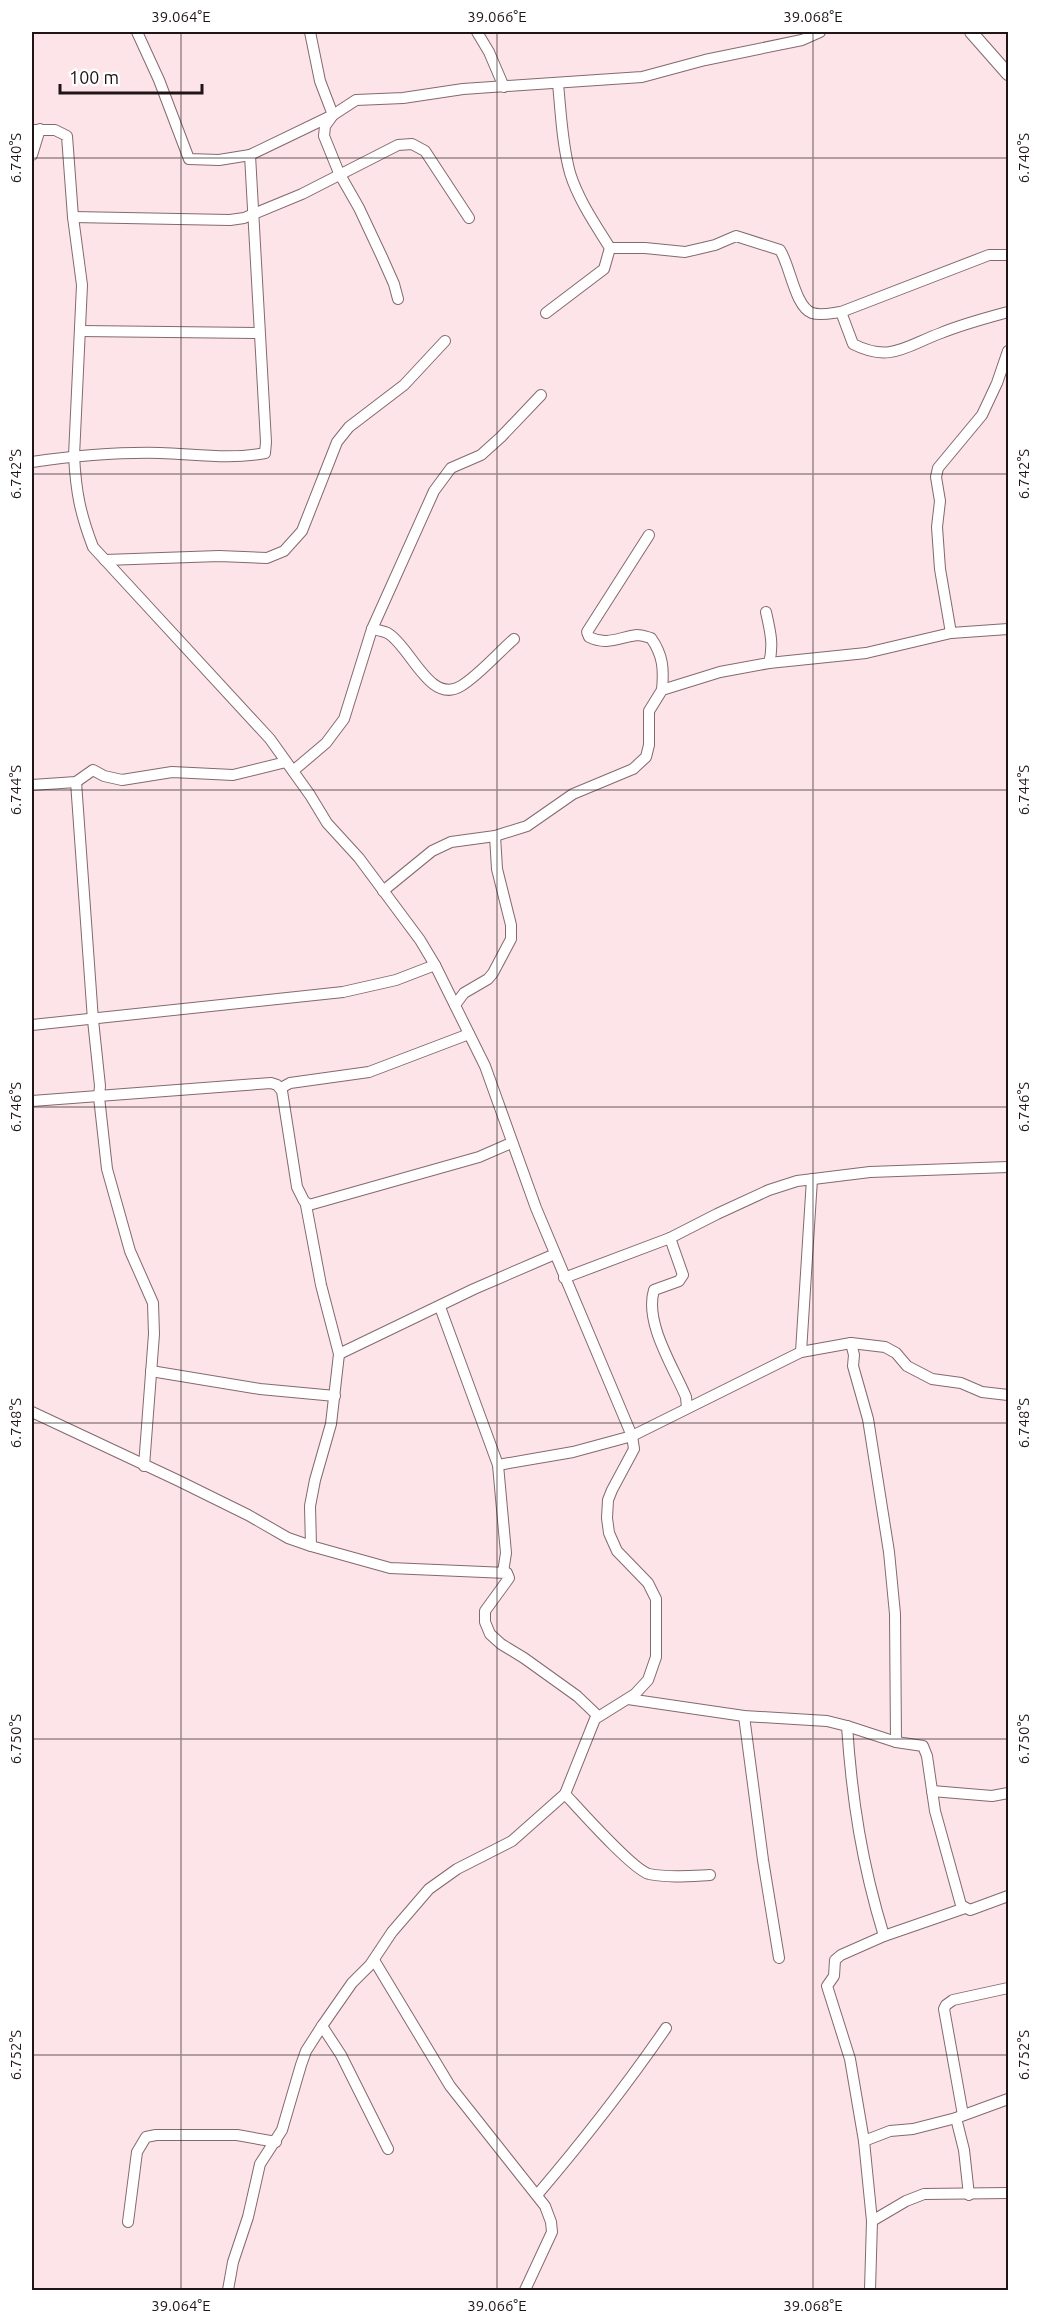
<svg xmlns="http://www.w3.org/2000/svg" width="1040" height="2322" font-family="Ubuntu,sans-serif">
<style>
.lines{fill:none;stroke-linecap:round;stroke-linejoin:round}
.minor-casing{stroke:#84696e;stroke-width:12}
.tertiary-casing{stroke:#84696e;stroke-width:14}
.minor{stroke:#fff;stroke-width:10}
.tertiary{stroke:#fff;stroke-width:12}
.ticks{fill:none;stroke:#1f1517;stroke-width:1.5;stroke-opacity:0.45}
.neatline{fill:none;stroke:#1f1517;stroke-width:2}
.ticks-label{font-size:15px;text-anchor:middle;fill:#1f1517}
</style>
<rect width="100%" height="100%" fill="#fde4e8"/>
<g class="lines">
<defs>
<g id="minor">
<path d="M 137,32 L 159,80 L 189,159 L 219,160 L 250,155 L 333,115 L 320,81 L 310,32"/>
<path d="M 477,32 L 489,52 L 504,87"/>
<path d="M 32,130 L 55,130 L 67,136 L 73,217 L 82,285 L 74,456 C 76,492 80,513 93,547 L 270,739 L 310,795 L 327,823 L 359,858 L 420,940 L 435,965 L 485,1066 L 536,1208 L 632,1436 L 634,1449 L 612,1490 L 608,1500 L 607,1518 L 609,1533 L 617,1551 L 648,1583 L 656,1599 L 656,1657 L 648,1680 L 635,1694 L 595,1719 L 565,1794 L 512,1841 L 457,1869 L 429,1889 L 392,1932 L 370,1965 L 352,1983 L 322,2026 L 306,2051 L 301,2065 L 282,2130 L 260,2164 L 248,2217 L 233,2262 L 228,2290"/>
<path d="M 32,155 L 40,129"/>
<path d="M 73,217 L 230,220 L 244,218 L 302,194 L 398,145 L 412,144 L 425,151 L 469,218"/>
<path d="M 610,248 L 645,248 L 685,252 L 715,245 L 736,236 L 780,250 C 790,265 795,307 812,313 C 821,316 832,313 841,312 L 989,255 L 1008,255"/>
<path d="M 398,299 L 394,284 L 382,257 L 359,208 L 339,173 L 324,136 L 325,126 L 333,115 L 356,100 L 403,98 L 463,89 L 642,77 L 705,60 L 802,40 L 820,32"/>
<path d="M 841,312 L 853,344 C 890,363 906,346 941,333 C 963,324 986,318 1008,312"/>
<path d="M 546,313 L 604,269 L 610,248 C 595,224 578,199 570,173 C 562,144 561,113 558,84"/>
<path d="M 80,331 L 259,333"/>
<path d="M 32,462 C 74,456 116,452 160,453 C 194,454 231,460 265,453 L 266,442 L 250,155"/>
<path d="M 649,535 L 587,632 L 589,637 C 607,646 620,637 637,635 C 641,635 647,637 651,638 C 663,655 664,669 662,690"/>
<path d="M 105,560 L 219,556 L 267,558 L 284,551 L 302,531 L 337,442 L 349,427 L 404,385 L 445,341"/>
<path d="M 766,612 C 770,630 774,645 769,663"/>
<path d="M 372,629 C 377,630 385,631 389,634 C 411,648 430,705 461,686 C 478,676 498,653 514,639"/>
<path d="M 951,633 L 940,569 L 937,527 L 940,501 L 936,477 L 938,468 L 982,415 L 997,383 L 1008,351"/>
<path d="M 293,771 L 326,743 L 344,719 L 372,629 L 434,491 L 451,468 L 481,455 L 501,437 L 541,395"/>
<path d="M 76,782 L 93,1020 L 100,1086 L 99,1097 L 107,1169 L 130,1251 L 153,1303 L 154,1334 L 144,1466"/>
<path d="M 32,785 L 76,782 L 93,770 L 104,776 L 122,780 L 172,772 L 233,775 L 286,762"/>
<path d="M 383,891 L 432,851 L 451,842 L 495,836 L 527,826 L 573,794 L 633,769 L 646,757 L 649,745 L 649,711 L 662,690 L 720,672 L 769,663 L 866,653 L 951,633 L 1008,629"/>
<path d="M 455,1005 L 464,993 L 488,979 L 493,973 L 511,939 L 511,925 L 497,869 L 495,836"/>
<path d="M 32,1025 L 343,992 L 396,980 L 435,965"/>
<path d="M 281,1088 L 290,1083 L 369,1072 L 469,1034"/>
<path d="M 32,1101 L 271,1083 L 277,1085 L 282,1091 L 297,1187 L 304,1201 L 309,1205 L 479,1157 L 511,1143"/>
<path d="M 306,1205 L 321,1285 L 339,1354 L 331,1424 L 315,1480 L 310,1506 L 311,1546"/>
<path d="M 670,1238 L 683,1275 L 679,1281 L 654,1290 C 644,1323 674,1368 686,1397 L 687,1408"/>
<path d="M 564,1278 L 670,1238 L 717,1214 L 769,1190 L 797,1181 L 870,1172 L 1008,1167"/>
<path d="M 440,1307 L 498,1465 L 506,1553 L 503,1572"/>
<path d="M 851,1343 L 854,1355 L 853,1366 L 868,1419 L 889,1552 L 895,1614 L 896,1742"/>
<path d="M 801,1352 L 812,1179"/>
<path d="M 339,1354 L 474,1289 L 555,1254"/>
<path d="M 151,1371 L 260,1389 L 335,1396"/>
<path d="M 32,1412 L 177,1480 L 248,1515 L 288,1538 L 311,1546 L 390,1568 L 507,1573 L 509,1578 L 485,1611 L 485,1622 L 490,1634 L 501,1644 L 524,1658 L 577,1696 L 598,1716"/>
<path d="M 498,1465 L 573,1452 L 632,1436 L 801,1352 L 851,1343 L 885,1347 L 896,1353 L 907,1366 L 932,1379 L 961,1383 L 982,1392 L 1008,1395"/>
<path d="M 628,1699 L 744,1716 L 827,1721 L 847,1726 L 896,1742 L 923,1746 L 927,1756 L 935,1811 L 961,1905 L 970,1910 L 1008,1896"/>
<path d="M 744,1716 L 763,1860 L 779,1958"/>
<path d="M 847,1726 C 852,1801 862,1864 884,1936"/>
<path d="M 932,1791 L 992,1796 L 1008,1793"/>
<path d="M 565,1794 C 579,1809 633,1870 649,1874 C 668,1878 690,1876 710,1875"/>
<path d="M 374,1960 L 450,2086 L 545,2206 L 551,2222 L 552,2232 L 525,2290"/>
<path d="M 322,2026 L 341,2055 L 388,2149"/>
<path d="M 963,2115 L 944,2009 L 946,2005 L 953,2000 L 1008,1988"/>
<path d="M 956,2118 L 964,2150 L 969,2195"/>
<path d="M 864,2141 L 890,2131 L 913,2129 L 956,2118 L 1008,2099"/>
<path d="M 537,2195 C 583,2141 626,2086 666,2028"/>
<path d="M 872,2221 L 906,2201 L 924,2194 L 1008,2193"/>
<path d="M 128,2222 L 137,2152 L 146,2137 L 156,2135 L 237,2135 L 276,2142"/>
<path d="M 870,2290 L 872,2221 L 864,2141 L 850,2059 L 827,1986 L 834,1976 L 835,1960 L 841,1955 L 884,1936 L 965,1908"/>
</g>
<path id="tertiary" d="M 971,32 L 1008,74"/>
</defs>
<use href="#minor" class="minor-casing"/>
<use href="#tertiary" class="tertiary-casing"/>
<use href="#minor" class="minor"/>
<use href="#tertiary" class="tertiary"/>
</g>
<path class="ticks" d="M 181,32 L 181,2290M 497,32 L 497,2290M 813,32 L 813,2290M 32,158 L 1008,158M 32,474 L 1008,474M 32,790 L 1008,790M 32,1107 L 1008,1107M 32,1423 L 1008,1423M 32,1739 L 1008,1739M 32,2055 L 1008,2055"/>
<rect width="1040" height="2322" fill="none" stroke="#ffffff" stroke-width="66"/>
<path d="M60 84v9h142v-9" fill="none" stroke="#1f1517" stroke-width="3"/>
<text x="69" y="84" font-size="18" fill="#1f1517" stroke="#ffffff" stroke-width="4.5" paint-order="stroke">100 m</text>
<rect x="33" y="33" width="974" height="2256" class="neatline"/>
<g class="ticks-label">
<text x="181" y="22">39.064°E</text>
<text x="497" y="22">39.066°E</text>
<text x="813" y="22">39.068°E</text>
<text transform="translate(16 158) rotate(-90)" y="5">6.740°S</text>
<text transform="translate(1024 158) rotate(-90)" y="5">6.740°S</text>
<text transform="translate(16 474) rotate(-90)" y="5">6.742°S</text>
<text transform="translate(1024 474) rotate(-90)" y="5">6.742°S</text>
<text transform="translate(16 790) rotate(-90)" y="5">6.744°S</text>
<text transform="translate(1024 790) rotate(-90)" y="5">6.744°S</text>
<text transform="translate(16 1107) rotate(-90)" y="5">6.746°S</text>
<text transform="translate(1024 1107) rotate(-90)" y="5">6.746°S</text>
<text transform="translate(16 1423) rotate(-90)" y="5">6.748°S</text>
<text transform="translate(1024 1423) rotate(-90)" y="5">6.748°S</text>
<text transform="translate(16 1739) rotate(-90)" y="5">6.750°S</text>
<text transform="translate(1024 1739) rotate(-90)" y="5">6.750°S</text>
<text transform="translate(16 2055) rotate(-90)" y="5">6.752°S</text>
<text transform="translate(1024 2055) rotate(-90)" y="5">6.752°S</text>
<text x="181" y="2311">39.064°E</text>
<text x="497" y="2311">39.066°E</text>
<text x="813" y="2311">39.068°E</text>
</g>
</svg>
